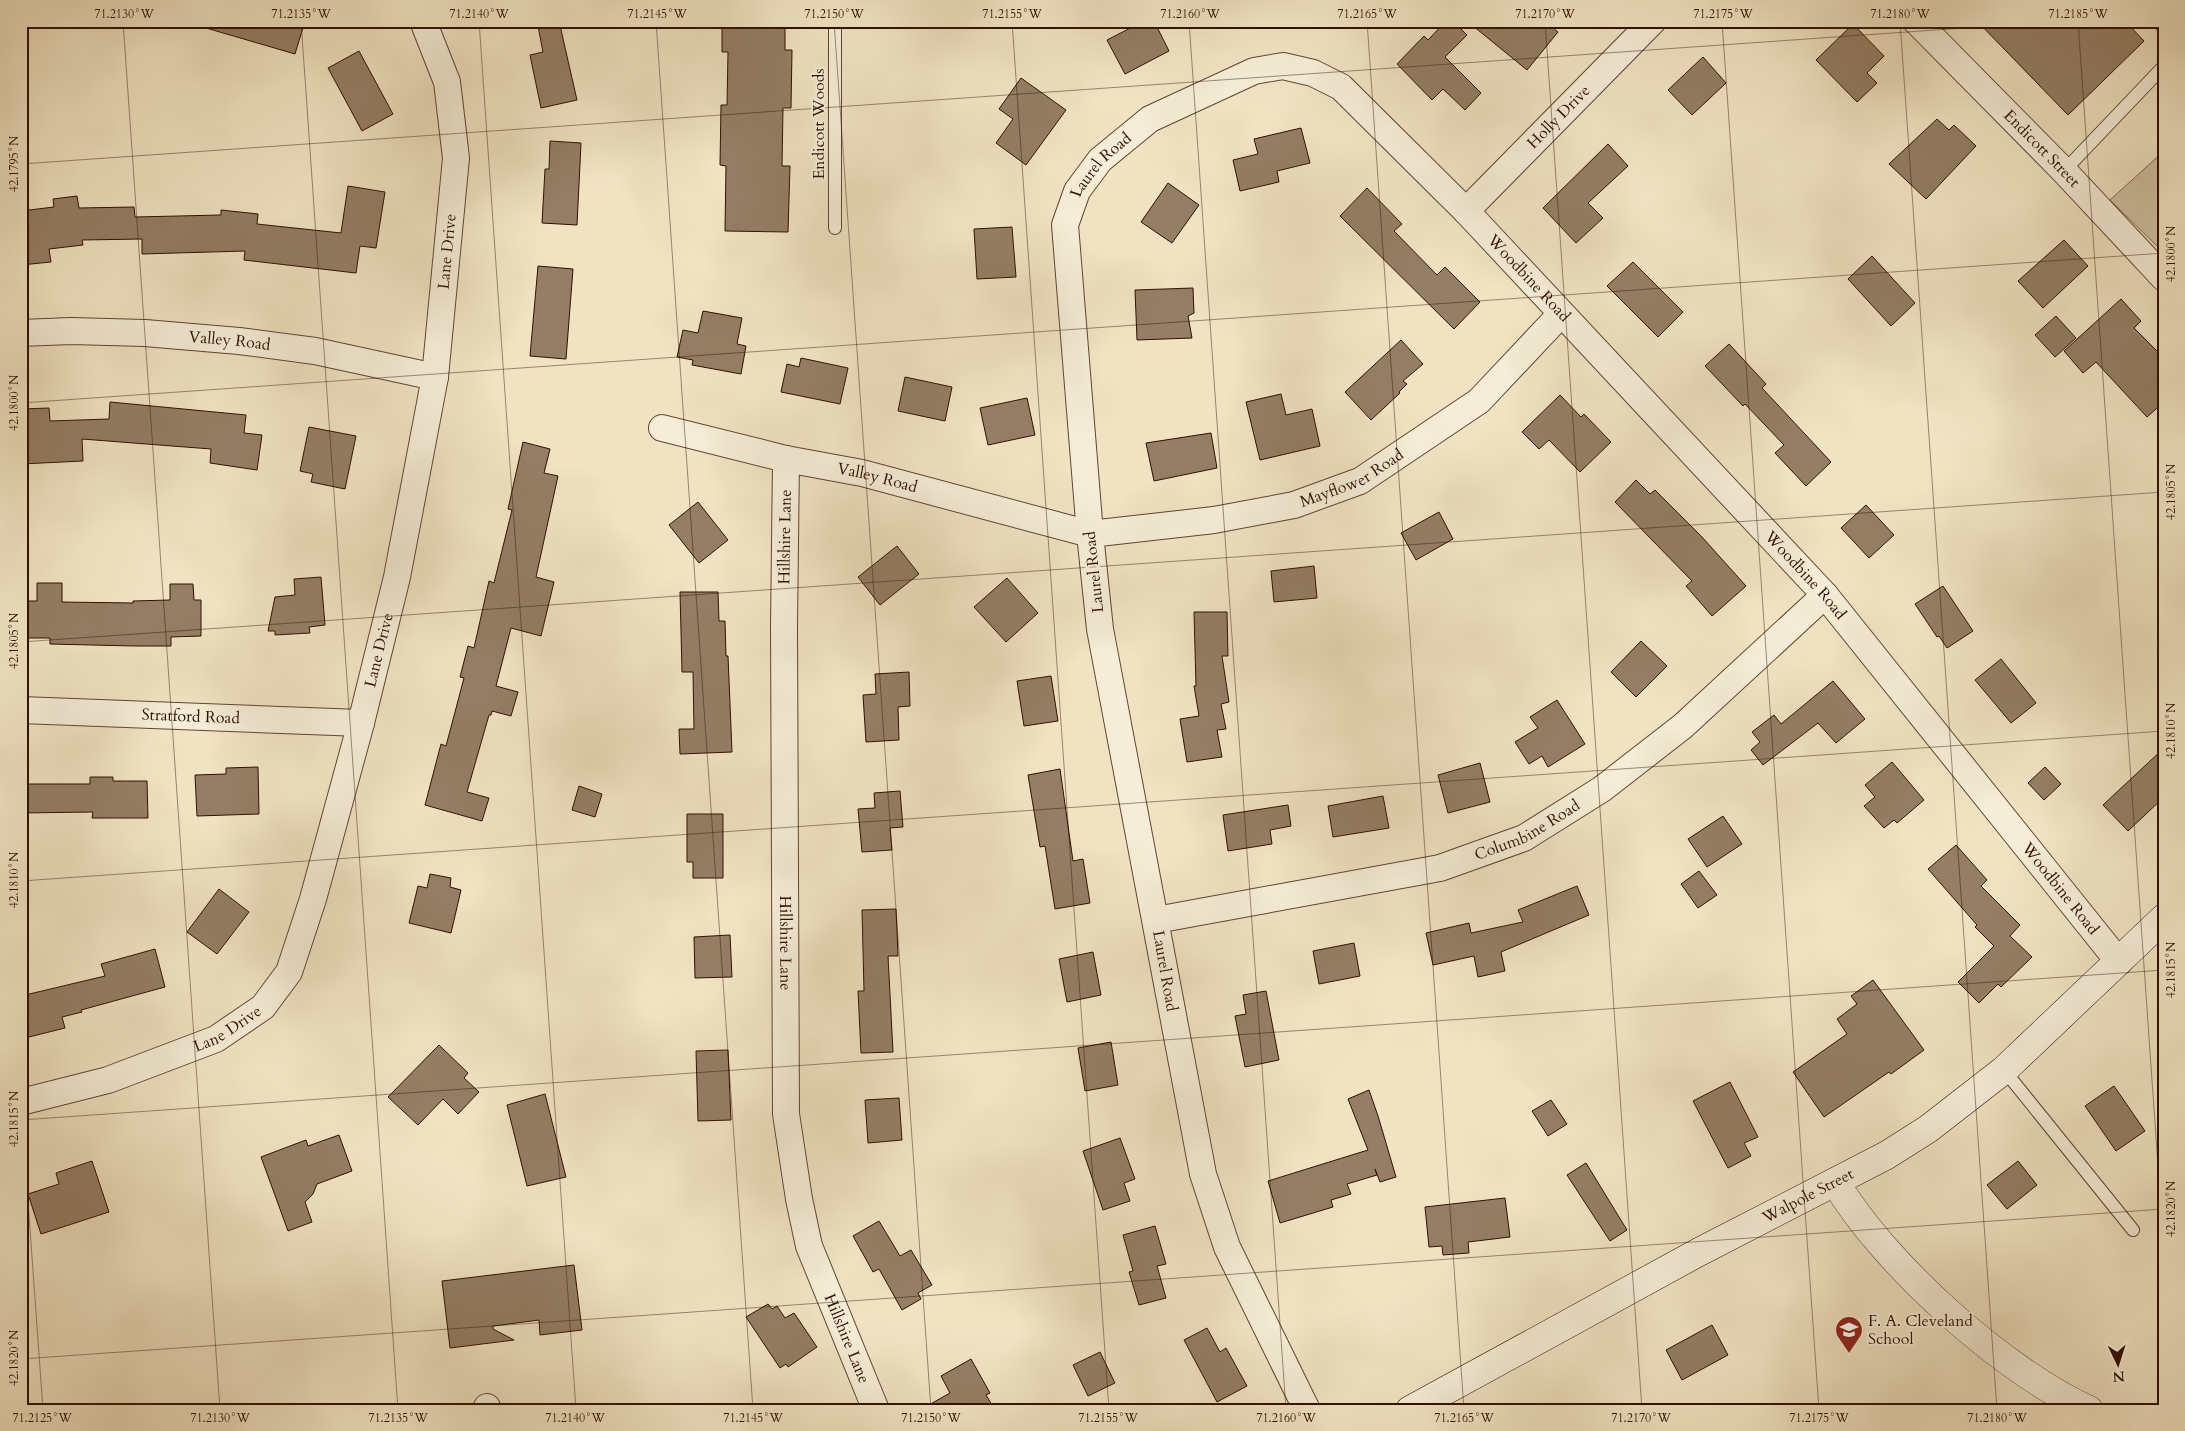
<svg xmlns="http://www.w3.org/2000/svg" width="2185" height="1431" font-family="Cardo,serif">
<style>
.green{fill:#cfbfa1;stroke:#806851}
.building{fill:#947e65;stroke:#301001}
.lines{fill:none;stroke-linecap:round;stroke-linejoin:round}
.service-casing{stroke:#604531;stroke-width:14}
.minor-casing{stroke:#604531;stroke-width:28}
.tertiary-casing{stroke:#604531;stroke-width:29}
.secondary-casing{stroke:#301001;stroke-width:29}
.service{stroke:#f5edd7;stroke-width:12}
.minor{stroke:#f5edd7;stroke-width:26}
.tertiary{stroke:#f5edd7;stroke-width:28}
.secondary{stroke:#f5edd7;stroke-width:28}
.ticks{fill:none;stroke:#301001;stroke-width:1;stroke-opacity:0.45}
.labels{text-anchor:middle;dominant-baseline:central;stroke-width:4;stroke-linejoin:round;paint-order:stroke}
.street-label{font-size:16px;fill:#301001;stroke:#f5edd7}
.poi-label{font-size:16px;fill:#301001;stroke:#f5edd7;text-anchor:start}
.neatline{fill:none;stroke:#301001;stroke-width:2}
.ticks-label{font-size:12px;text-anchor:middle;fill:#301001}
</style>
<rect width="100%" height="100%" fill="#f0e3c2"/>
<filter id="stains"><feTurbulence type="fractalNoise" baseFrequency=".004" numOctaves="4"/><feColorMatrix values="0 0 0 0 .2 0 0 0 0 .09 0 0 0 0 .02 0 0 0 .5 -.17"/></filter>
<radialGradient id="worn" r=".72"><stop offset=".6" stop-color="#630" stop-opacity="0"/><stop offset="1" stop-color="#630" stop-opacity=".3"/></radialGradient>
<path class="green" d="M 2164,151 L 2164,253 L 2110,200 Z"/>
<g class="building">
<path d="M 207,21 L 305,21 L 295,54 L 206,28 Z"/>
<path d="M 537,21 L 559,21 L 577,100 L 541,108 L 530,55 L 543,52 Z"/>
<path d="M 722,21 L 785,21 L 785,50 L 792,50 L 791,108 L 783,108 L 782,166 L 790,166 L 788,232 L 725,231 L 726,166 L 720,165 L 721,105 L 727,105 L 728,52 L 722,52 Z"/>
<path d="M 1144,21 L 1154,21 L 1169,51 L 1125,74 L 1107,40 Z"/>
<path d="M 1446,21 L 1453,21 L 1467,35 L 1445,57 L 1481,93 L 1465,110 L 1443,89 L 1432,100 L 1397,64 L 1424,36 L 1428,40 Z"/>
<path d="M 1467,21 L 1545,21 L 1558,32 L 1527,70 Z"/>
<path d="M 1977,21 L 2125,21 L 2144,41 L 2068,115 Z"/>
<path d="M 1853,24 L 1884,56 L 1867,73 L 1877,83 L 1857,102 L 1816,60 Z"/>
<path d="M 359,51 L 393,114 L 362,131 L 328,68 Z"/>
<path d="M 1703,57 L 1726,83 L 1692,115 L 1668,90 Z"/>
<path d="M 1021,78 L 1066,110 L 1026,165 L 996,143 L 1013,119 L 999,109 Z"/>
<path d="M 1937,119 L 1949,130 L 1954,125 L 1976,146 L 1926,199 L 1889,164 Z"/>
<path d="M 1301,128 L 1310,163 L 1277,171 L 1279,182 L 1240,191 L 1233,160 L 1258,154 L 1254,139 Z"/>
<path d="M 550,141 L 581,143 L 577,225 L 542,223 L 545,169 L 549,169 Z"/>
<path d="M 1608,144 L 1628,166 L 1588,203 L 1603,218 L 1576,243 L 1543,208 Z"/>
<path d="M 1168,183 L 1199,205 L 1172,243 L 1141,222 Z"/>
<path d="M 348,186 L 385,192 L 376,248 L 360,246 L 356,273 L 244,260 L 245,251 L 142,254 L 142,239 L 82,240 L 83,245 L 49,249 L 51,262 L 21,265 L 21,211 L 54,207 L 53,199 L 77,196 L 79,208 L 134,207 L 135,217 L 221,215 L 221,210 L 258,214 L 257,224 L 341,233 Z"/>
<path d="M 1367,188 L 1402,224 L 1394,231 L 1437,275 L 1445,267 L 1480,302 L 1454,329 L 1340,216 Z"/>
<path d="M 1012,227 L 1016,277 L 977,279 L 974,229 Z"/>
<path d="M 2064,240 L 2088,266 L 2043,308 L 2018,281 Z"/>
<path d="M 1872,256 L 1915,303 L 1891,326 L 1848,279 Z"/>
<path d="M 1633,262 L 1683,312 L 1658,337 L 1607,286 Z"/>
<path d="M 538,266 L 573,269 L 566,359 L 530,356 Z"/>
<path d="M 1193,288 L 1194,313 L 1188,316 L 1192,338 L 1137,340 L 1135,290 Z"/>
<path d="M 2121,299 L 2141,321 L 2134,328 L 2164,358 L 2164,402 L 2147,417 L 2096,362 L 2083,373 L 2064,351 Z"/>
<path d="M 703,311 L 742,318 L 737,344 L 746,346 L 741,374 L 692,365 L 693,360 L 677,357 L 683,330 L 698,333 Z"/>
<path d="M 2056,316 L 2076,338 L 2055,357 L 2035,335 Z"/>
<path d="M 1401,340 L 1423,364 L 1403,381 L 1407,384 L 1399,392 L 1400,393 L 1371,420 L 1345,392 Z"/>
<path d="M 1729,344 L 1766,384 L 1762,388 L 1831,462 L 1806,486 L 1775,453 L 1784,445 L 1745,404 L 1743,406 L 1705,366 Z"/>
<path d="M 801,358 L 848,368 L 840,404 L 781,392 L 787,364 L 799,367 Z"/>
<path d="M 905,377 L 952,387 L 945,421 L 898,411 Z"/>
<path d="M 1281,394 L 1286,415 L 1312,409 L 1320,446 L 1260,460 L 1246,402 Z"/>
<path d="M 1560,395 L 1581,417 L 1584,414 L 1611,442 L 1580,472 L 1549,440 L 1539,449 L 1522,432 Z"/>
<path d="M 1027,398 L 1035,435 L 988,445 L 980,408 Z"/>
<path d="M 110,402 L 246,415 L 244,433 L 262,435 L 257,470 L 210,463 L 211,449 L 82,439 L 83,461 L 21,464 L 21,409 L 49,408 L 50,421 L 109,419 Z"/>
<path d="M 309,427 L 356,436 L 345,489 L 311,482 L 313,474 L 300,471 Z"/>
<path d="M 1211,433 L 1217,468 L 1154,481 L 1146,443 Z"/>
<path d="M 523,442 L 550,449 L 544,473 L 558,476 L 536,577 L 554,582 L 541,636 L 511,628 L 496,686 L 518,692 L 511,716 L 492,711 L 491,715 L 489,715 L 467,792 L 489,798 L 482,821 L 425,805 L 441,744 L 446,746 L 464,678 L 460,677 L 468,646 L 474,648 L 489,581 L 494,583 L 512,510 L 508,509 Z"/>
<path d="M 1636,480 L 1650,494 L 1655,490 L 1702,537 L 1746,586 L 1712,616 L 1686,586 L 1692,581 L 1615,502 Z"/>
<path d="M 698,502 L 728,540 L 699,563 L 669,525 Z"/>
<path d="M 1866,505 L 1894,535 L 1869,558 L 1841,528 Z"/>
<path d="M 1439,512 L 1453,539 L 1416,560 L 1401,533 Z"/>
<path d="M 897,546 L 919,574 L 880,605 L 858,577 Z"/>
<path d="M 1314,566 L 1317,598 L 1274,602 L 1271,571 Z"/>
<path d="M 321,577 L 325,625 L 309,627 L 310,633 L 275,635 L 275,631 L 268,631 L 275,597 L 295,595 L 294,579 Z"/>
<path d="M 1007,578 L 1038,613 L 1006,642 L 974,607 Z"/>
<path d="M 37,583 L 62,583 L 62,602 L 133,603 L 133,601 L 170,600 L 170,584 L 193,584 L 194,600 L 201,600 L 201,636 L 171,637 L 171,646 L 133,646 L 50,644 L 50,638 L 21,638 L 21,601 L 37,601 Z"/>
<path d="M 1943,586 L 1973,631 L 1947,648 L 1939,636 L 1937,637 L 1915,604 Z"/>
<path d="M 680,592 L 718,592 L 719,621 L 725,621 L 726,656 L 728,656 L 732,752 L 680,754 L 679,729 L 694,729 L 693,672 L 682,672 Z"/>
<path d="M 1194,612 L 1227,612 L 1228,656 L 1222,656 L 1229,702 L 1221,704 L 1226,729 L 1217,730 L 1222,757 L 1187,762 L 1180,719 L 1199,716 L 1194,686 L 1196,686 Z"/>
<path d="M 1641,641 L 1667,666 L 1636,697 L 1611,672 Z"/>
<path d="M 2001,659 L 2036,703 L 2011,723 L 1975,680 Z"/>
<path d="M 909,672 L 910,706 L 898,707 L 899,740 L 866,742 L 863,695 L 876,694 L 875,674 Z"/>
<path d="M 1051,676 L 1058,721 L 1024,726 L 1017,681 Z"/>
<path d="M 1833,681 L 1865,719 L 1836,743 L 1818,723 L 1763,765 L 1751,750 L 1760,742 L 1752,732 L 1774,715 L 1781,724 Z"/>
<path d="M 1557,700 L 1585,744 L 1548,767 L 1542,756 L 1529,764 L 1515,742 L 1538,728 L 1530,717 Z"/>
<path d="M 2164,748 L 2164,797 L 2128,831 L 2103,805 Z"/>
<path d="M 1892,762 L 1924,800 L 1897,823 L 1894,820 L 1884,828 L 1864,806 L 1875,797 L 1865,785 Z"/>
<path d="M 1480,763 L 1490,802 L 1448,813 L 1438,775 Z"/>
<path d="M 258,767 L 259,814 L 197,816 L 195,775 L 226,774 L 226,768 Z"/>
<path d="M 2045,767 L 2061,784 L 2044,800 L 2028,783 Z"/>
<path d="M 1060,769 L 1073,861 L 1083,859 L 1090,903 L 1055,909 L 1045,846 L 1040,847 L 1028,775 Z"/>
<path d="M 90,777 L 113,777 L 113,781 L 147,781 L 148,818 L 92,818 L 93,812 L 21,813 L 21,784 L 90,784 Z"/>
<path d="M 579,786 L 602,794 L 595,817 L 572,810 Z"/>
<path d="M 900,791 L 903,827 L 890,828 L 892,850 L 862,852 L 858,809 L 875,808 L 874,793 Z"/>
<path d="M 1383,796 L 1389,828 L 1333,837 L 1328,806 Z"/>
<path d="M 1288,805 L 1291,826 L 1270,830 L 1272,844 L 1228,851 L 1223,815 Z"/>
<path d="M 687,814 L 723,814 L 723,878 L 693,878 L 693,862 L 687,862 Z"/>
<path d="M 1723,816 L 1742,844 L 1707,867 L 1688,839 Z"/>
<path d="M 1956,845 L 1987,880 L 1981,886 L 2020,925 L 2010,936 L 2032,957 L 2001,987 L 1998,984 L 1979,1003 L 1958,982 L 1994,946 L 1975,927 L 1977,925 L 1928,869 Z"/>
<path d="M 1699,871 L 1717,895 L 1698,908 L 1681,884 Z"/>
<path d="M 430,874 L 451,878 L 450,887 L 461,890 L 451,933 L 409,923 L 418,886 L 427,888 Z"/>
<path d="M 1577,886 L 1589,915 L 1501,952 L 1505,971 L 1478,977 L 1474,956 L 1433,965 L 1426,933 L 1469,923 L 1471,933 L 1523,922 L 1518,910 Z"/>
<path d="M 219,889 L 249,912 L 217,954 L 187,932 Z"/>
<path d="M 896,909 L 898,956 L 888,956 L 893,1052 L 861,1053 L 858,991 L 864,991 L 862,910 Z"/>
<path d="M 730,935 L 732,977 L 695,978 L 694,937 Z"/>
<path d="M 1354,943 L 1360,976 L 1319,984 L 1313,951 Z"/>
<path d="M 155,949 L 165,987 L 81,1010 L 82,1012 L 62,1017 L 65,1028 L 21,1039 L 21,996 L 105,976 L 101,964 Z"/>
<path d="M 1093,952 L 1101,995 L 1067,1002 L 1059,959 Z"/>
<path d="M 1873,980 L 1924,1050 L 1891,1074 L 1889,1072 L 1824,1117 L 1793,1072 L 1847,1034 L 1837,1019 L 1857,1004 L 1851,996 Z"/>
<path d="M 1266,991 L 1279,1060 L 1245,1067 L 1235,1016 L 1246,1014 L 1243,995 Z"/>
<path d="M 1111,1042 L 1118,1085 L 1085,1091 L 1078,1048 Z"/>
<path d="M 439,1045 L 468,1073 L 464,1078 L 479,1092 L 458,1114 L 443,1099 L 418,1125 L 388,1097 Z"/>
<path d="M 728,1050 L 731,1120 L 698,1121 L 696,1051 Z"/>
<path d="M 1730,1082 L 1758,1137 L 1744,1143 L 1751,1156 L 1728,1168 L 1693,1101 Z"/>
<path d="M 2114,1086 L 2145,1131 L 2116,1151 L 2085,1106 Z"/>
<path d="M 1369,1090 L 1378,1116 L 1396,1177 L 1380,1182 L 1375,1169 L 1377,1175 L 1347,1184 L 1351,1194 L 1331,1200 L 1333,1207 L 1280,1223 L 1268,1181 L 1368,1150 L 1348,1099 Z"/>
<path d="M 545,1094 L 566,1177 L 527,1186 L 507,1105 Z"/>
<path d="M 899,1098 L 902,1140 L 868,1143 L 865,1100 Z"/>
<path d="M 1551,1100 L 1567,1124 L 1548,1136 L 1532,1111 Z"/>
<path d="M 339,1135 L 352,1171 L 317,1184 L 313,1194 L 305,1202 L 312,1222 L 288,1231 L 261,1157 L 306,1140 L 308,1146 Z"/>
<path d="M 1120,1138 L 1135,1179 L 1124,1183 L 1130,1201 L 1103,1210 L 1083,1151 Z"/>
<path d="M 92,1161 L 109,1212 L 41,1234 L 28,1194 L 59,1184 L 56,1173 Z"/>
<path d="M 2018,1161 L 2037,1185 L 2007,1209 L 1987,1185 Z"/>
<path d="M 1586,1163 L 1627,1230 L 1610,1241 L 1567,1175 Z"/>
<path d="M 1505,1198 L 1510,1237 L 1468,1242 L 1469,1253 L 1443,1255 L 1442,1246 L 1429,1247 L 1425,1207 Z"/>
<path d="M 879,1221 L 900,1256 L 911,1250 L 932,1285 L 918,1293 L 921,1299 L 902,1310 L 879,1269 L 873,1272 L 853,1236 Z"/>
<path d="M 1155,1226 L 1166,1264 L 1157,1266 L 1166,1298 L 1139,1305 L 1129,1272 L 1133,1271 L 1123,1235 Z"/>
<path d="M 574,1265 L 582,1330 L 540,1335 L 539,1320 L 493,1326 L 493,1329 L 514,1340 L 450,1348 L 442,1281 Z"/>
<path d="M 768,1304 L 772,1309 L 777,1306 L 785,1318 L 794,1313 L 817,1347 L 788,1367 L 786,1364 L 780,1368 L 746,1317 Z"/>
<path d="M 1712,1325 L 1728,1355 L 1682,1380 L 1666,1350 Z"/>
<path d="M 1207,1328 L 1220,1352 L 1226,1348 L 1247,1386 L 1217,1402 L 1184,1340 Z"/>
<path d="M 1100,1352 L 1115,1383 L 1088,1396 L 1073,1365 Z"/>
<path d="M 971,1359 L 990,1393 L 986,1395 L 995,1410 L 920,1410 L 950,1393 L 941,1376 Z"/>
</g>
<g class="lines">
<defs>
<g id="service">
<path d="M 2158,21 L 2164,28"/>
<path d="M 2064,171 L 2164,66"/>
<path d="M 835,228 L 835,21"/>
<path d="M 2004,1070 L 2133,1230"/>
</g>
<g id="minor">
<path id="s1" d="M 1916,21 L 2064,171 L 2164,278"/>
<path id="s2" d="M 1466,211 L 1653,21"/>
<path id="s3" d="M 21,333 L 71,331 L 145,333 L 239,341 L 315,351 L 435,377"/>
<path id="s4" d="M 662,428 L 786,459 L 862,473 L 1090,534 L 1214,520 L 1294,505 L 1360,481 L 1479,401 L 1561,314"/>
<path id="s5" d="M 786,459 L 784,627 L 786,1114 L 799,1199 L 809,1246 L 876,1410"/>
<path id="s6" d="M 21,710 L 361,723"/>
<path id="s7" d="M 1156,920 L 1440,868 L 1524,838 L 1602,789 L 1683,726 L 1825,595"/>
<path id="s8" d="M 21,1102 L 108,1080 L 216,1039 L 263,1007 L 289,972 L 313,899 L 361,723 L 397,577 L 435,377 L 456,158 L 447,82 L 423,21"/>
<path d="M 486,1410 L 487,1407"/>
<path id="s9" d="M 1307,1410 L 1227,1247 L 1203,1174 L 1100,629 L 1090,534 L 1065,225 L 1077,191 L 1100,160 L 1150,119 L 1254,71 L 1283,66 L 1313,73 L 1341,87 L 1466,211 L 1825,595 L 2119,962"/>
</g>
<path id="tertiary" d="M 1836,1183 C 1884,1264 2003,1371 2089,1410"/>
<g id="secondary">
<path id="s10" d="M 1410,1410 L 1699,1252 L 1887,1155 L 1928,1129 L 2004,1070 L 2164,918"/>
</g>
</defs>
<use href="#service" class="service-casing"/>
<use href="#minor" class="minor-casing"/>
<use href="#tertiary" class="tertiary-casing"/>
<use href="#secondary" class="secondary-casing"/>
<use href="#service" class="service"/>
<use href="#minor" class="minor"/>
<use href="#tertiary" class="tertiary"/>
<use href="#secondary" class="secondary"/>
</g>
<path class="ticks" d="M 123,21 L 220,1410M 301,21 L 398,1410M 479,21 L 576,1410M 656,21 L 753,1410M 834,21 L 931,1410M 1012,21 L 1109,1410M 1189,21 L 1286,1410M 1367,21 L 1464,1410M 1545,21 L 1642,1410M 1722,21 L 1819,1410M 1900,21 L 1997,1410M 2078,21 L 2164,1252M 21,164 L 2064,21M 21,403 L 2164,253M 21,642 L 2164,492M 21,881 L 2164,731M 21,1104 L 43,1410M 21,1120 L 2164,970M 21,1359 L 2164,1209"/>
<defs>
<symbol id="school-pin" viewBox="-11 -11 22 30"><path d="M0 17L-7.5 6A9.5 9.5 0 1 1 7.5 6Z" fill="#8f2418" stroke="#f5edd7"/><path d="M0-5L7-2L0 1L-7-2ZM-4 1L0 2.5L4 1V4Q0 6-4 4Z" fill="#fff"/></symbol>
</defs>
<g fill-rule="evenodd">
<use href="#school-pin" x="1833" y="1314" width="32" height="43"/>
</g>
<g class="labels">
<g class="street-label">
<text stroke="none"><textPath href="#s2" startOffset="132">Holly Drive</textPath></text>
<text transform="translate(819 124) rotate(-90)">Endicott Woods</text>
<text stroke="none"><textPath href="#s1" startOffset="179">Endicott Street</textPath></text>
<text stroke="none"><textPath href="#s9" startOffset="1290">Laurel Road</textPath></text>
<text stroke="none"><textPath href="#s8" startOffset="1045">Lane Drive</textPath></text>
<text stroke="none"><textPath href="#s9" startOffset="1832">Woodbine Road</textPath></text>
<text stroke="none"><textPath href="#s3" startOffset="209">Valley Road</textPath></text>
<text stroke="none"><textPath href="#s4" startOffset="711">Mayflower Road</textPath></text>
<text stroke="none"><textPath href="#s4" startOffset="221">Valley Road</textPath></text>
<text transform="translate(785 537) rotate(-89)">Hillshire Lane</text>
<text transform="translate(1094 572) rotate(-96)">Laurel Road</text>
<text stroke="none"><textPath href="#s9" startOffset="2238">Woodbine Road</textPath></text>
<text stroke="none"><textPath href="#s8" startOffset="640">Lane Drive</textPath></text>
<text stroke="none"><textPath href="#s6" startOffset="170">Stratford Road</textPath></text>
<text stroke="none"><textPath href="#s7" startOffset="384">Columbine Road</textPath></text>
<text stroke="none"><textPath href="#s9" startOffset="2642">Woodbine Road</textPath></text>
<text stroke="none"><textPath href="#s5" startOffset="484">Hillshire Lane</textPath></text>
<text transform="translate(1165 971) rotate(80)">Laurel Road</text>
<text stroke="none"><textPath href="#s8" startOffset="220">Lane Drive</textPath></text>
<text stroke="none"><textPath href="#s10" startOffset="452">Walpole Street</textPath></text>
<text stroke="none"><textPath href="#s5" startOffset="889">Hillshire Lane</textPath></text>
</g>
<g class="poi-label">
<text x="1868" y="1321">F. A. Cleveland<tspan x="1868" dy="18">School</tspan></text>
</g>
</g>
<rect width="2185" height="1431" fill="none" stroke="#f0e3c2" stroke-width="55"/>
<g transform="translate(2118 1364) rotate(176)" stroke="#f5edd7" stroke-width="4" paint-order="stroke">
<path d="M0-4L9 19L0 12L-9 19Z" fill="#301001"/>
<text y="-8" font-size="14" font-weight="bold" text-anchor="middle" fill="#301001">N</text>
</g>
<rect x="28" y="28" width="2130" height="1376" class="neatline"/>
<g class="ticks-label">
<text x="124" y="18">71.2130°W</text>
<text x="301" y="18">71.2135°W</text>
<text x="479" y="18">71.2140°W</text>
<text x="657" y="18">71.2145°W</text>
<text x="834" y="18">71.2150°W</text>
<text x="1012" y="18">71.2155°W</text>
<text x="1190" y="18">71.2160°W</text>
<text x="1367" y="18">71.2165°W</text>
<text x="1545" y="18">71.2170°W</text>
<text x="1723" y="18">71.2175°W</text>
<text x="1900" y="18">71.2180°W</text>
<text x="2078" y="18">71.2185°W</text>
<text transform="translate(14 164) rotate(-90)" y="4">42.1795°N</text>
<text transform="translate(2171 254) rotate(-90)" y="4">42.1800°N</text>
<text transform="translate(14 403) rotate(-90)" y="4">42.1800°N</text>
<text transform="translate(2171 492) rotate(-90)" y="4">42.1805°N</text>
<text transform="translate(14 641) rotate(-90)" y="4">42.1805°N</text>
<text transform="translate(2171 731) rotate(-90)" y="4">42.1810°N</text>
<text transform="translate(14 880) rotate(-90)" y="4">42.1810°N</text>
<text transform="translate(2171 970) rotate(-90)" y="4">42.1815°N</text>
<text transform="translate(14 1119) rotate(-90)" y="4">42.1815°N</text>
<text transform="translate(2171 1209) rotate(-90)" y="4">42.1820°N</text>
<text transform="translate(14 1358) rotate(-90)" y="4">42.1820°N</text>
<text x="42" y="1422">71.2125°W</text>
<text x="220" y="1422">71.2130°W</text>
<text x="398" y="1422">71.2135°W</text>
<text x="575" y="1422">71.2140°W</text>
<text x="753" y="1422">71.2145°W</text>
<text x="931" y="1422">71.2150°W</text>
<text x="1108" y="1422">71.2155°W</text>
<text x="1286" y="1422">71.2160°W</text>
<text x="1464" y="1422">71.2165°W</text>
<text x="1641" y="1422">71.2170°W</text>
<text x="1819" y="1422">71.2175°W</text>
<text x="1997" y="1422">71.2180°W</text>
</g>
<rect width="100%" height="100%" filter="url(#stains)"/>
<rect width="100%" height="100%" fill="url(#worn)"/>
</svg>
